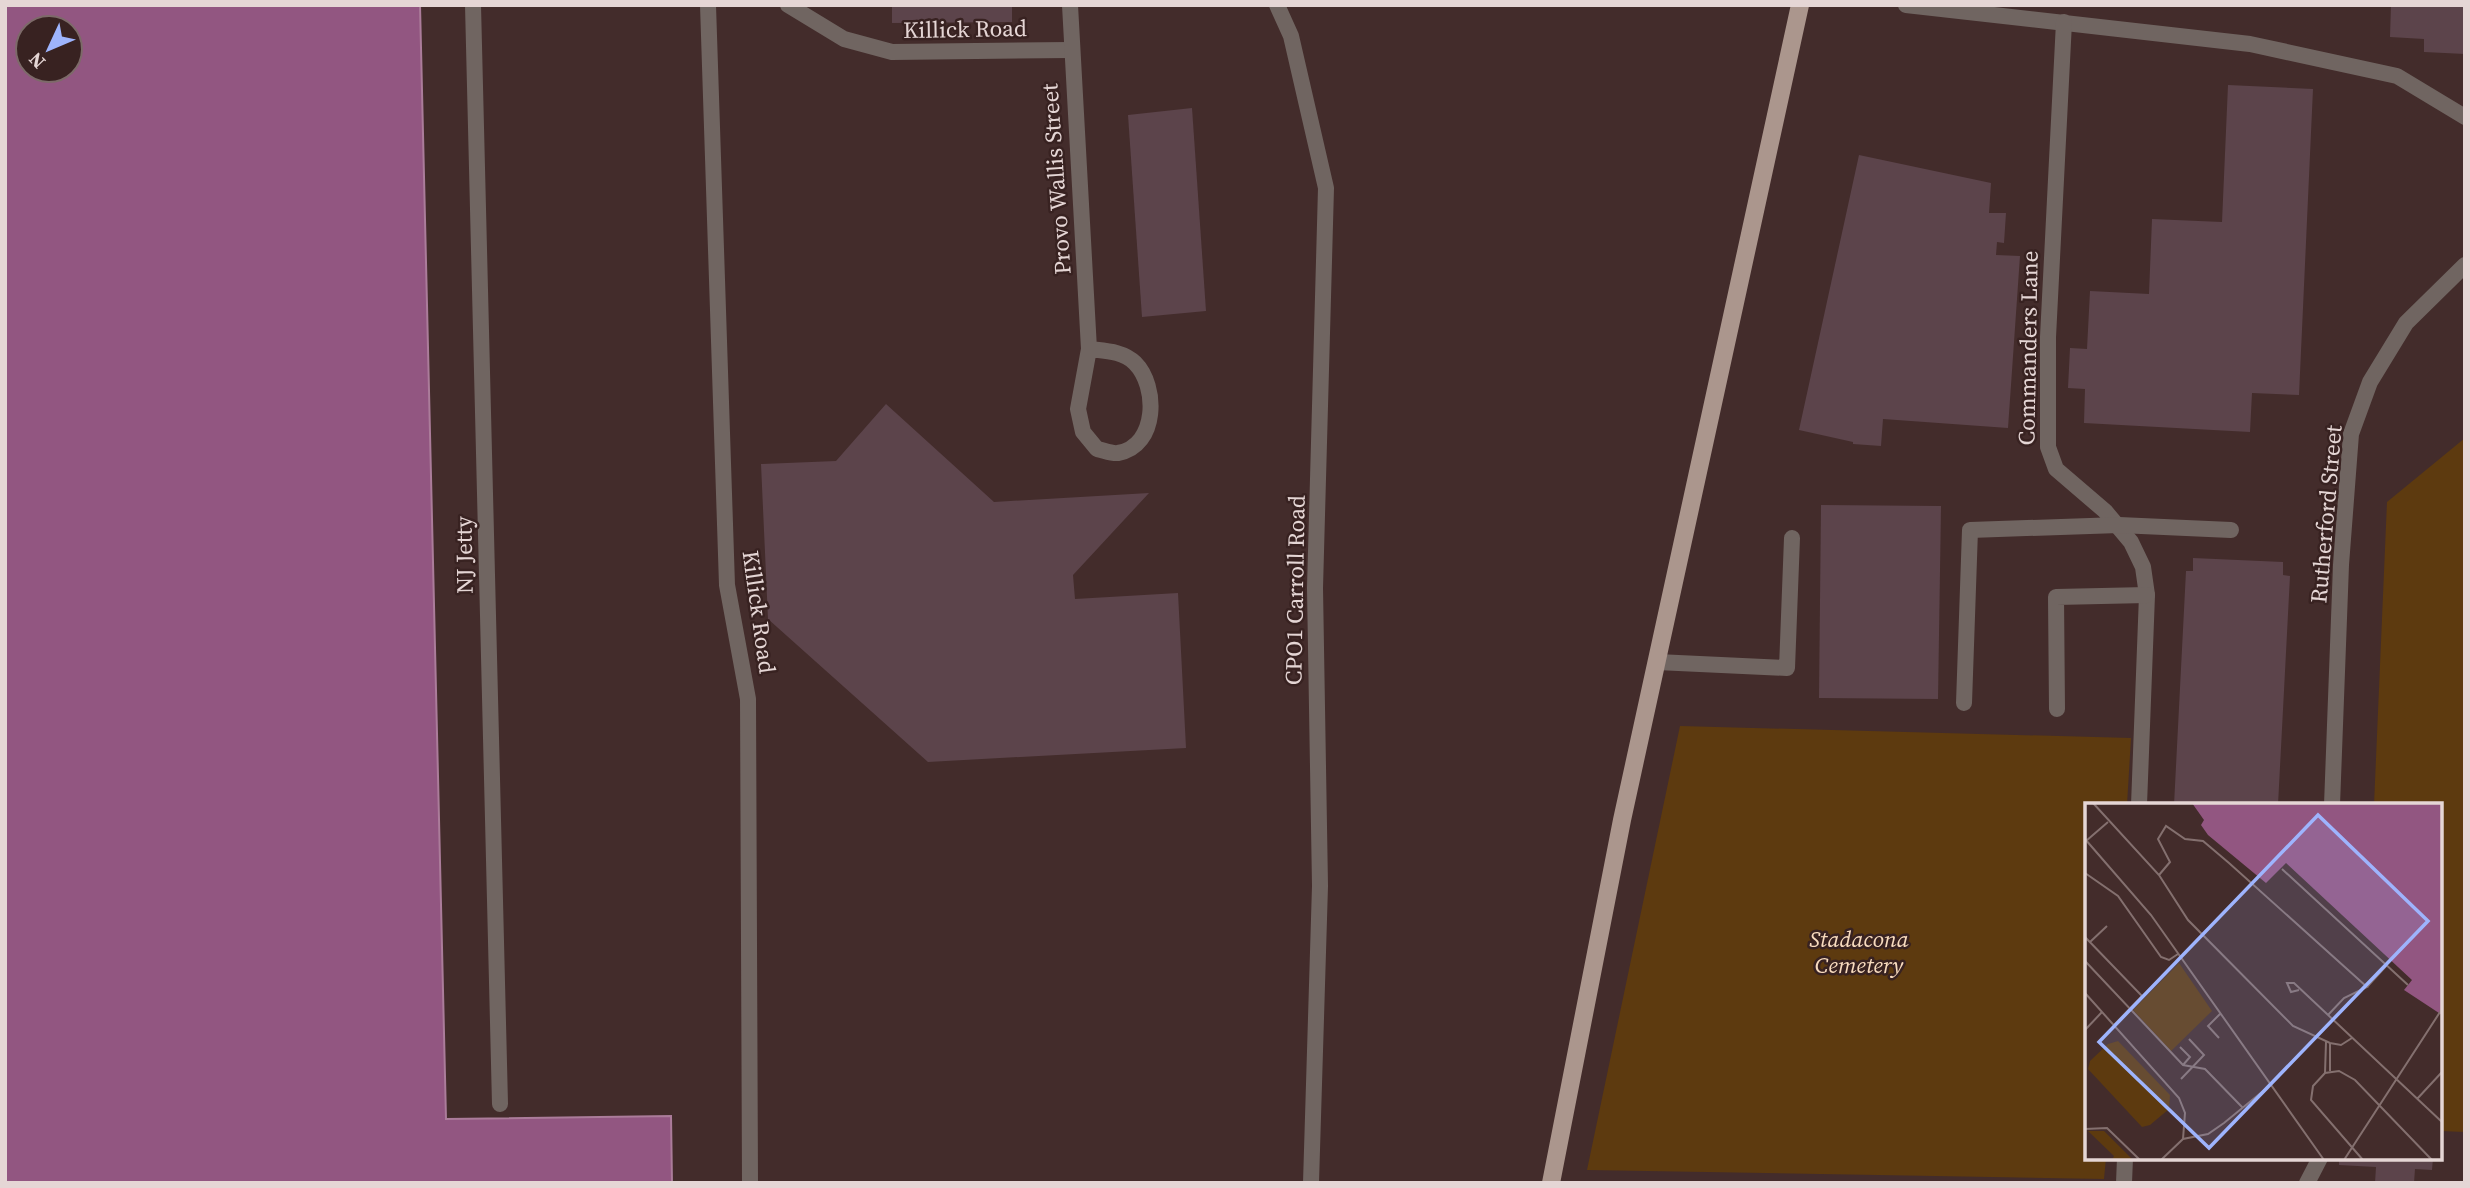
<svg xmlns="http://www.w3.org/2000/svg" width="2470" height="1188" font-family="'Source Serif 4',serif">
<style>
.green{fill:#5d3a0f}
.water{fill:#925681;stroke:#ab7c9a;stroke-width:2;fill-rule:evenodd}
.building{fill:#5c444b}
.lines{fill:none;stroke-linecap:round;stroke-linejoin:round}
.service{stroke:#706561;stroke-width:16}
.primary{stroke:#ab968d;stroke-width:18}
.labels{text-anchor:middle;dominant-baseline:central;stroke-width:5;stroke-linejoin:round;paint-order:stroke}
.street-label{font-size:23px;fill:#e5d6d5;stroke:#382221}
.park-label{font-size:23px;font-style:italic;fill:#f8dbbe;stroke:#382221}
.inset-road{fill:none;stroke:#84706f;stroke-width:2}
.view{fill:#9eb4fd;fill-opacity:0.15;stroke:#9eb4fd;stroke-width:3.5}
.inset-edge{fill:none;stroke:#e5d6d5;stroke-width:3.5}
</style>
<rect width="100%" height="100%" fill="#432c2b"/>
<g class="green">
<path d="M 2465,438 L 2465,1132 L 2440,1131 L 2440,805 L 2374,805 L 2387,502 Z"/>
<path d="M 1680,726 L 2131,738 L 2127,805 L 2087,805 L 2087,1158 L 2106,1158 L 2104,1179 L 1587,1170 Z"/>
</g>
<path class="water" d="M 5,5 L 420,5 L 446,1119 L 671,1116 L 672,1183 L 5,1183 ZM 28,28 L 70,28 L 70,70 L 28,70 Z"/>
<g class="building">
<path d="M 892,5 L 1012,5 L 1012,22 L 892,23 Z"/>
<path d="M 2391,5 L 2465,5 L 2465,54 L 2424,52 L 2424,39 L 2390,37 Z"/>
<path d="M 2228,85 L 2313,89 L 2299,395 L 2252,393 L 2250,432 L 2084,423 L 2085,389 L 2068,388 L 2070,348 L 2087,349 L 2090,291 L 2149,294 L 2152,219 L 2222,222 Z"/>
<path d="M 1192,108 L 1206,311 L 1142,317 L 1128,115 Z"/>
<path d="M 1859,155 L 1991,183 L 1989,213 L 2006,213 L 2004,243 L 1997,242 L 1996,255 L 2020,256 L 2008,428 L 1883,419 L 1881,446 L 1853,444 L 1853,442 L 1799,430 Z"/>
<path d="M 886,404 L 994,502 L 1149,493 L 1073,575 L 1075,599 L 1178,593 L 1186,748 L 928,762 L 768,619 L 761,464 L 836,461 Z"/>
<path d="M 1821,505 L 1941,506 L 1938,699 L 1819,698 Z"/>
<path d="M 2193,558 L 2283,562 L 2283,575 L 2290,576 L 2278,805 L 2174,805 L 2186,571 L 2193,571 Z"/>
<path d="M 2339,1158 L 2433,1158 L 2432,1170 L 2415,1169 L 2414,1183 L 2375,1183 L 2376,1167 L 2339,1165 Z"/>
</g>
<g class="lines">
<g class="service">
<path d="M 473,5 L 500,1104"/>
<path d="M 708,5 L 727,585 L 748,699 L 750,1183"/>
<path d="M 788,5 L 844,39 L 892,52 L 1070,50"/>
<path d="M 1070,5 L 1089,349 L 1078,409 L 1083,432 L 1097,449 C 1103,450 1112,454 1118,453 C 1158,446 1158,386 1135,363 C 1123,351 1105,351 1089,349"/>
<path d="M 1277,5 L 1291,36 L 1326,188 L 1315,588 L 1320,886 L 1311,1183"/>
<path d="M 1906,5 L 2250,44 L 2397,76 L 2465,117"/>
<path d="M 2064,22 L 2048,337 L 2048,447 L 2056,469 L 2105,511 L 2131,542 L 2143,567 L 2147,595 L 2139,805"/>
<path d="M 1657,662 L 1787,668 L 1792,538"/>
<path d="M 1964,703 L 1970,530 L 2119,525 L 2231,530"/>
<path d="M 2057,709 L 2056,597 L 2147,595"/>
<path d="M 2332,805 L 2341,565 L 2351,434 L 2370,382 L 2406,323 L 2465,265"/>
<path d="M 2124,1183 L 2125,1158"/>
<path d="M 2307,1183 L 2320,1158"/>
</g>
<path class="primary" d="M 1551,1183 L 1622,820 L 1800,5"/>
</g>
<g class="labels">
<g class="street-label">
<text transform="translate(965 29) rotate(-1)">Killick Road</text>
<text transform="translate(1056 179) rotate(-94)">Provo Wallis Street</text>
<text transform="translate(2028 348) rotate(-89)">Commanders Lane</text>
<text transform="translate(2326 514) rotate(-85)">Rutherford Street</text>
<text transform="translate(464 555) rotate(-91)">NJ Jetty</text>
<text transform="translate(1295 590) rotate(-89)">CPO1 Carroll Road</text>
<text transform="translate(759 612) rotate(82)">Killick Road</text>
</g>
<g class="park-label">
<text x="1859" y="939">Stadacona<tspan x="1859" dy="26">Cemetery</tspan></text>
</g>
</g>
<g transform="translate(2085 803)">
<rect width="357" height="357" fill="#432c2b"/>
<path d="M 94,160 L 127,208 L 86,248 L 48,207 ZM 33,238 L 85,292 L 84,306 L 65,322 L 57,324 L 3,266 L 5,258 L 23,241 ZM 3,328 L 19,328 L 48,357 L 27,357 L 29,353 Z" fill="#5d3a0f"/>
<path d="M 107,0 L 357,0 L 357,212 L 319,187 L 327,177 L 201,60 L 181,80 L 123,32 L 116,22 L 119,17 Z" fill="#925681"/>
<path class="inset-road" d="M 8,0 L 74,72 L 103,117 L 208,223 L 245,240 L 256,242 L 267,235M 0,36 L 66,112 L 239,357M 1,38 L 23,19M 197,66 L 323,182M 0,70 L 33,93 L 76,154 L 84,157 L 93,151M 74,72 L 85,59 L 73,36 L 81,23 L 100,36 L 118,38 L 144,60 L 282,184 L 259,195 L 243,212M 0,134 L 57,193 L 29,222M 5,139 L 22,123M 0,158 L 98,262 L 120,266 L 158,305M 282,184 L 302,162M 214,187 L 206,189 L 202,180 L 209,180 L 357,319M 0,190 L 94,295 L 100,310 L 98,336M 0,227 L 17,209M 134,235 L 123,223 L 135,211M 95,244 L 105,254 L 98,262M 245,268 L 245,240M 240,270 L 241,239M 96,276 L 119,252 L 104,236M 332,296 L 357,269M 0,326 L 22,325 L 55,357M 76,357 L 98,336 L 123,331 L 139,320 L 183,284M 259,357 L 357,206M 278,357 L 226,297 L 228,283 L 240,270 L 254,268 L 270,277 L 347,357"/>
<path class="view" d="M 233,12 L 343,118 L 124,345 L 14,239 Z"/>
<rect width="357" height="357" class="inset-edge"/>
</g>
<rect width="2470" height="1188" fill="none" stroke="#e5d6d5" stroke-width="14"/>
<g transform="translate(49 49) rotate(226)"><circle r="33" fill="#382221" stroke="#7d6a69" stroke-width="2"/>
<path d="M0-5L12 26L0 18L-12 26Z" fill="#9eb4fd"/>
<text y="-10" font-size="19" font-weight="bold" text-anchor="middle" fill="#e5d6d5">N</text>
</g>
</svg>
